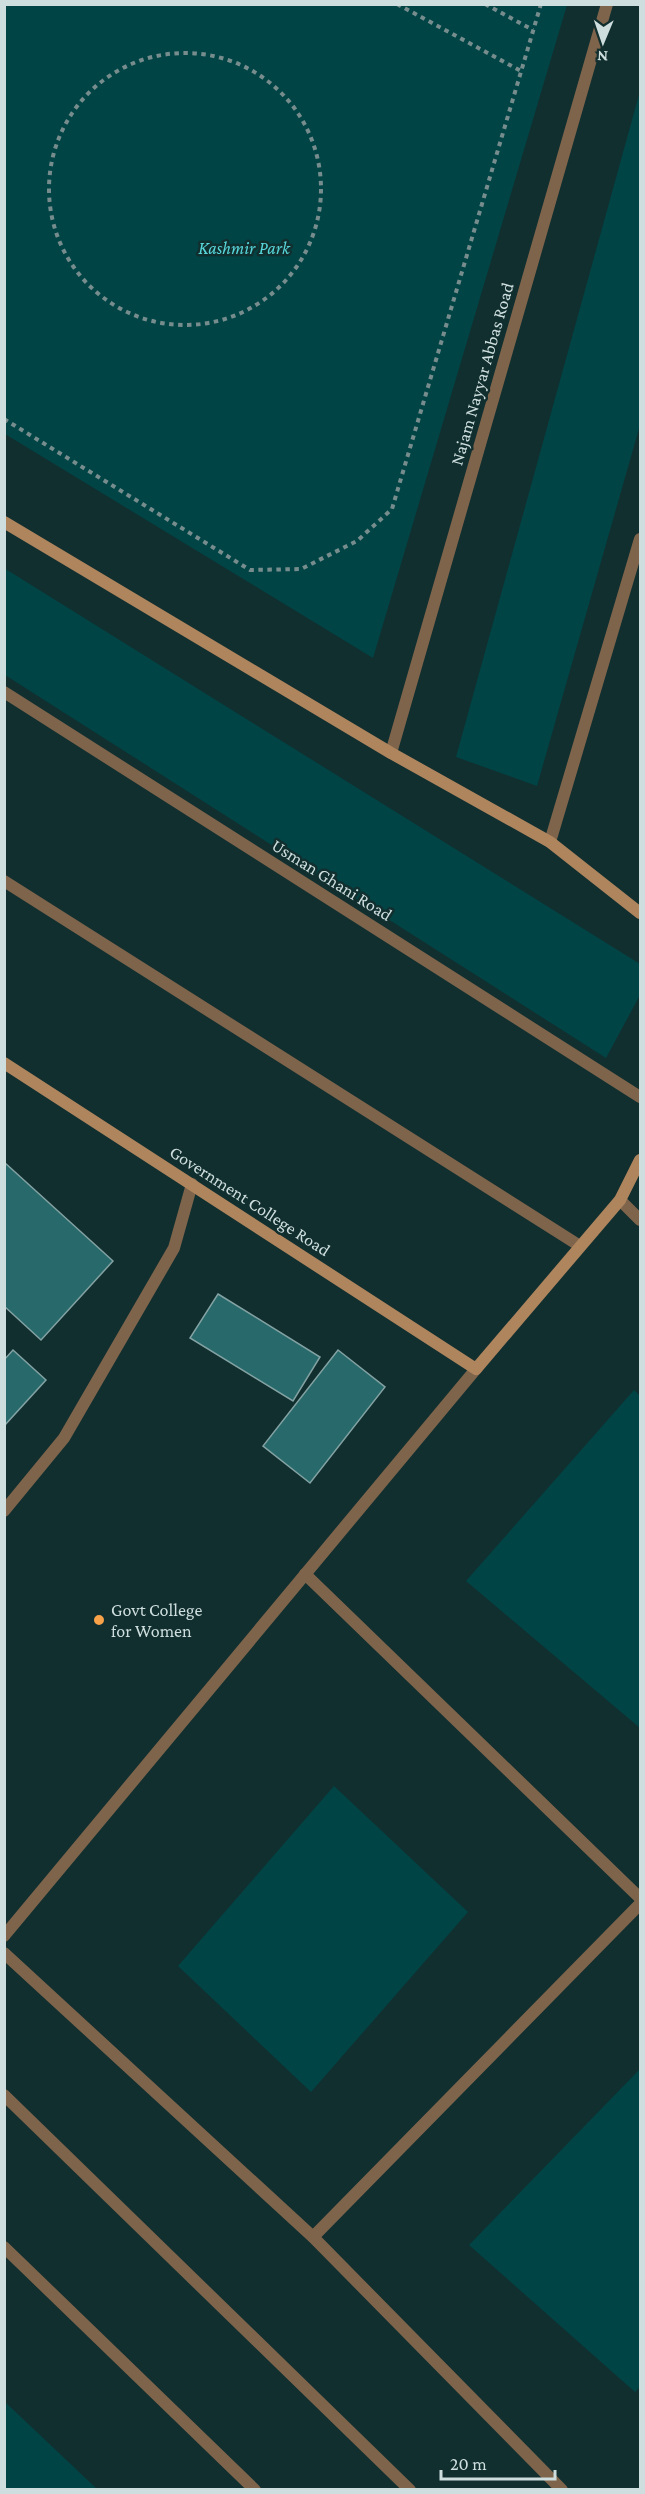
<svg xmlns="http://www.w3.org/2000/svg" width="645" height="2494" font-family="'Crimson Pro',serif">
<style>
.green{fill:#004446}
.building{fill:#286a6b;stroke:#83a2a3;stroke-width:1.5}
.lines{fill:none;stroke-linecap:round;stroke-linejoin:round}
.path{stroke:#778d8d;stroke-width:4;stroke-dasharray:4.5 4.5;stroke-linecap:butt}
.lane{stroke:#7f644c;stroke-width:12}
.street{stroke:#7f644c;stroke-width:12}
.secondary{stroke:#af855e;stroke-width:12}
.poi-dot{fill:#f7a149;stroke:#122f2f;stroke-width:2}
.labels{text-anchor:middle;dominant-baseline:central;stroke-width:5;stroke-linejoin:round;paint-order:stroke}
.park-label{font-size:18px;font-style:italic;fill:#57d7da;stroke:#122f2f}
.street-label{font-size:18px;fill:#cedede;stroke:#122f2f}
.poi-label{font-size:18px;fill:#cedede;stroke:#122f2f;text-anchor:start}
</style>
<rect width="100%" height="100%" fill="#122f2f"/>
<g class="green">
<path d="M 4,5 L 567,5 L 373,658 L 5,434 Z"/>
<path d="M 640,91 L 640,425 L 537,786 L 456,757 Z"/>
<path d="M 4,568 L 640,964 L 640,995 L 606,1058 L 5,675 Z"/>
<path d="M 634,1390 L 640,1396 L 640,1728 L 466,1581 Z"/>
<path d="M 334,1786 L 468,1912 L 311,2092 L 178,1966 Z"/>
<path d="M 640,2069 L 640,2387 L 635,2392 L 469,2245 Z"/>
<path d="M 4,2402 L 5,2402 L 97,2489 L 5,2489 Z"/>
</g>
<g class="building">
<path d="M 4,1162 L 113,1261 L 41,1340 L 4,1306 Z"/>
<path d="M 218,1294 L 320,1357 L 293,1401 L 190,1338 Z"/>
<path d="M 13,1350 L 46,1380 L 4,1426 L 4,1360 Z"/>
<path d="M 338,1350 L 385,1387 L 310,1483 L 263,1446 Z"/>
</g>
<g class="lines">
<g class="path">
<path d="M 397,4 L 521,71"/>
<path d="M 485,4 L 533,30"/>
<circle cx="185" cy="189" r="136"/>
<path d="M 4,419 L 250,570 L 301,569 L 357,541 L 392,509 L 541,4"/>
</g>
<path class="lane" d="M 4,1511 L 64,1438 L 174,1248 L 192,1184"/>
<g class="street">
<path d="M 4,692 L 640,1097"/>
<path d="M 391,753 L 607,4"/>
<path d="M 550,842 L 640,539"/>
<path d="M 4,881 L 580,1246"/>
<path d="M 620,1200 L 640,1220"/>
<path d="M 305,1574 L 640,1898"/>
<path d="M 4,1936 L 476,1369"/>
<path d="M 4,1953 L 313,2237 L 562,2490"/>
<path d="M 4,2095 L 410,2490"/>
<path d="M 313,2237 L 640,1904"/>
<path d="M 4,2247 L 255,2490"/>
</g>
<g class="secondary">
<path d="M 4,522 L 391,753 L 550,842 L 640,913"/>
<path d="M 4,1063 L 476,1369 L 620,1200 L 640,1160"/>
</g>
</g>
<circle class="poi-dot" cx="99" cy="1620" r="6"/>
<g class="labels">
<g class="park-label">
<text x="244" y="248">Kashmir Park</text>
</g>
<g class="street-label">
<text transform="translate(482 374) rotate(-74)">Najam Nayyar Abbas Road</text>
<text transform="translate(332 880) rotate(32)">Usman Ghani Road</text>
<text transform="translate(250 1201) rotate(33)">Government College Road</text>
</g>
<g class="poi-label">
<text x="111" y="1610">Govt College<tspan x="111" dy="21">for Women</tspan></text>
</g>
</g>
<rect width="645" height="2494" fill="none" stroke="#cedede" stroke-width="12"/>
<g transform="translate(603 42) rotate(182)" stroke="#122f2f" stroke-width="4.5" paint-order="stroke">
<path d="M0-4.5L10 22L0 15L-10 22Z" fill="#cedede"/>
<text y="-9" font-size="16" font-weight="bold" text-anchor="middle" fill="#cedede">N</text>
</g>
<path d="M441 2470v9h114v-9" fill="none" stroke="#cedede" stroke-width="3"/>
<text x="450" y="2470" font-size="18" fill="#cedede" stroke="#122f2f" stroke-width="4.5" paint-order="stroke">20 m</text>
</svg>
